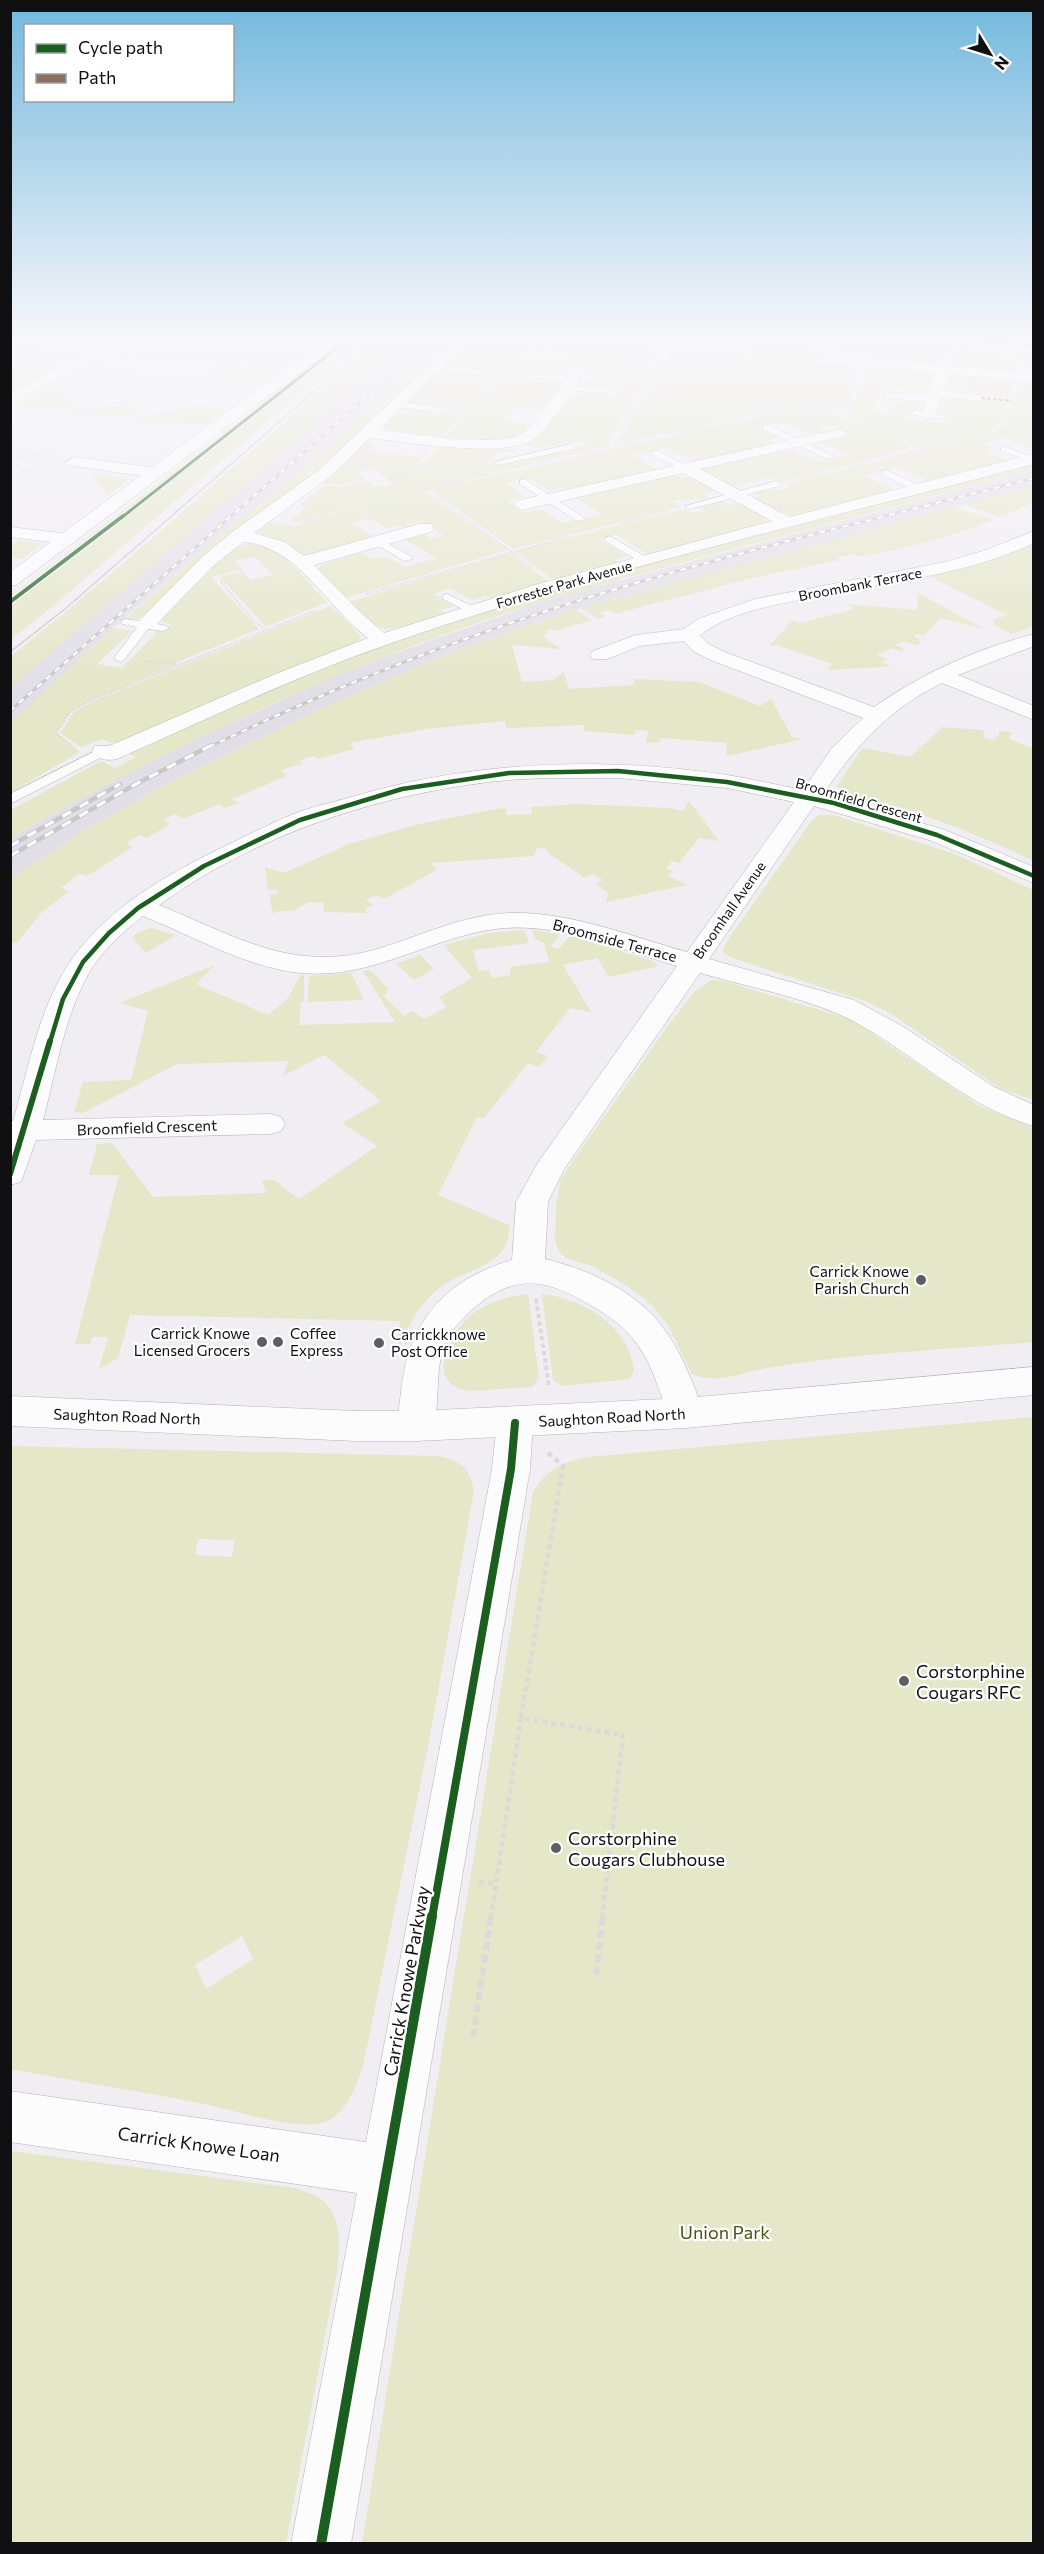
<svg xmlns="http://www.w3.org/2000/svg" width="1044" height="2554" font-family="Commissioner,sans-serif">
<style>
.built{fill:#e2dee8}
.green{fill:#e4e7c8;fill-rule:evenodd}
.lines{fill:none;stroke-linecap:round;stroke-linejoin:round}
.lane-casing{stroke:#b4b2b5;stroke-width:1}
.street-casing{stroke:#b4b2b5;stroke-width:1}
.secondary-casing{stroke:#b4b2b5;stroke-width:1}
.path-far4{stroke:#dadada;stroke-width:1.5;stroke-dasharray:2 1.5;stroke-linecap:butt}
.path-far3{stroke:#dadada;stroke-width:2;stroke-dasharray:2 1.5;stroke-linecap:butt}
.path-far2{stroke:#dadada;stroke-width:4;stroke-dasharray:4.5 3;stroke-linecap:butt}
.path-far1{stroke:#dadada;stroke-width:4.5;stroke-dasharray:5 4;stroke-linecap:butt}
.path{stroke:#dadada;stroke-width:6;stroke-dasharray:8 4.5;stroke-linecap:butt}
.lane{fill:#fdfcfd;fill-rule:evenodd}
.street{fill:#fdfcfd;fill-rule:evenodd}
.secondary{fill:#fdfcfd;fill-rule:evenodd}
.tram{stroke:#c8c8c9;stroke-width:1.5}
.rail-far1-casing{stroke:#c8c8c9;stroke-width:3}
.rail-casing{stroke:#c8c8c9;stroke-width:4.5}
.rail-far1{stroke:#fff;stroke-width:2;stroke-dasharray:6;stroke-linecap:butt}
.rail{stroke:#fff;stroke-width:3;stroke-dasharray:10;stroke-linecap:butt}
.quiet{stroke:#8d6e63;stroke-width:2;stroke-dasharray:4 2;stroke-linecap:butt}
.cycleway-far5-casing{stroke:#fff;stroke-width:4.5}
.cycleway-far4-casing{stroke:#fff;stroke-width:6}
.cycleway-far3-casing{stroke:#fff;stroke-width:8}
.cycleway-far2-casing{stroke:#fff;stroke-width:10}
.cycleway-far1-casing{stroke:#fff;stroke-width:11}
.cycleway-casing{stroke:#fff;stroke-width:14}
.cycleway-far5{stroke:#1b5e20;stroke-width:3}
.cycleway-far4{stroke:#1b5e20;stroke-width:4}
.cycleway-far3{stroke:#1b5e20;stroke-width:4.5}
.cycleway-far2{stroke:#1b5e20;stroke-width:6}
.cycleway-far1{stroke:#1b5e20;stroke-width:8}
.cycleway{stroke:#1b5e20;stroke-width:10}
.poi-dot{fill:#5e5e61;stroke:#fff;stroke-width:2}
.labels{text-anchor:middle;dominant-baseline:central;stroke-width:4.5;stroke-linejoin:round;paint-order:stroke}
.far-street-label{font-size:14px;fill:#101012;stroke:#fff}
.street-label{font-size:15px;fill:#101012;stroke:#fff}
.poi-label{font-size:15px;fill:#101012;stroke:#fff;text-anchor:end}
.near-poi-label{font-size:18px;fill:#101012;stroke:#fff;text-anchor:start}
.near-street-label{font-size:18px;fill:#101012;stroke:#fff}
.near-park-label{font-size:18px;fill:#4c5011;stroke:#fff}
</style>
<rect width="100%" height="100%" fill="#f0eef3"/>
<g class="built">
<path d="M 413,340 L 449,340 L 273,494 L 216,538 L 113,628 L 11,723 L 10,687 Z"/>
<path d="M 1033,471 L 1033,486 L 569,611 L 449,653 L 320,709 L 166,784 L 92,826 L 11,878 L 11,838 L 127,773 L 192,741 L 337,675 L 432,640 L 557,597 Z"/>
</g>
<g class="green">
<path d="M 20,340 L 56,340 L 20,359 L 11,358 L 11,345 Z"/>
<path d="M 342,340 L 362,340 L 52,607 L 11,639 L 11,596 L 154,487 Z"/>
<path d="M 378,340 L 413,340 L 11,687 L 11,656 C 137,556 256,446 378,340 Z"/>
<path d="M 449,340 L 456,340 L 334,457 L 145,615 L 138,619 L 124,620 L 216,538 L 273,494 Z"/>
<path d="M 469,340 L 537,340 L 528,348 L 554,350 L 565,340 L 603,340 L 652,345 L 639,360 L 658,362 L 522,351 L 441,436 L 395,431 L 383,427 L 383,424 L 394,414 L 404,415 L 409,410 L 445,413 L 449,408 L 402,403 L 434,374 L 443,375 L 447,372 L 481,374 L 488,366 L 444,362 Z"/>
<path d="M 761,340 L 860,340 L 1020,356 L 1014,374 L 956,367 L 960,356 L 954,355 L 954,353 L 945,352 L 939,363 L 933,365 L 836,356 L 843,343 L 817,340 L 804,362 L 849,363 L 845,370 L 854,371 L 848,381 L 735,371 Z"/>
<path d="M 525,354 L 654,366 L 606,447 L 494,473 L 423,465 L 444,442 L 518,450 L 498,453 L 488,462 L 505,464 L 587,446 L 582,441 L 553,446 L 546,443 L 541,444 L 547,448 L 541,449 L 520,443 L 569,394 L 616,396 L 622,389 L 577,385 L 578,382 L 591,380 L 599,370 L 565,367 L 560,375 L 525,372 L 521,380 L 564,383 L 541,410 L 514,408 L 502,420 L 529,425 L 521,435 L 515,437 L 492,440 L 445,436 Z"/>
<path d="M 272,361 L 289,362 L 257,385 L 245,384 L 234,375 L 217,373 L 225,366 L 244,367 Z"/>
<path d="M 10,362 L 11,362 L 59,366 L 11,392 Z"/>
<path d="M 666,368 L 857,386 L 844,409 L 783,408 L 624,443 L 617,442 Z"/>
<path d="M 918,369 L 929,372 L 934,376 L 927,391 L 882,387 L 872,412 L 889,414 L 895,402 L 926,405 L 923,412 L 909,412 L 906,419 L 944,423 L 948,415 L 936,412 L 941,400 L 1009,402 L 1003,422 L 987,432 L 921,448 L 847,416 L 870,373 L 915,375 Z"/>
<path d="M 955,373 L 1015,378 L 1009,400 L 985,397 L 985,395 L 973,394 L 973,391 L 945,388 L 951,375 Z"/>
<path d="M 1020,379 L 1033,380 L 1033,449 L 1005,438 L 984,444 L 995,449 L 986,452 L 1010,462 L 931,482 L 899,467 L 866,476 L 897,491 L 797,516 L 778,512 L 752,499 L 759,497 L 755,492 C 768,489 778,491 791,488 L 785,484 L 998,431 L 1009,423 Z"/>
<path d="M 51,390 L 61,392 L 80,410 L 17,405 L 25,400 L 35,400 Z"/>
<path d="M 126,404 L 141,415 L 129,417 L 87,412 L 86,410 Z"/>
<path d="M 202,406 L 224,409 L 203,425 L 148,419 L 151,416 Z"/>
<path d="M 787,410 C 833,408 864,426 906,444 L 910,449 L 781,482 L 771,477 L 728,487 L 702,470 L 703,467 L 785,448 L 818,462 L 851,455 L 818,440 L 856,436 L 834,426 L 820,428 L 823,432 C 801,437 803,427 785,424 C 778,422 764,425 756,427 L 779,438 L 770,440 L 775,443 L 695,462 L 668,448 L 633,455 L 659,471 L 572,491 L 566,487 L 549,491 L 530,478 L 507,483 L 525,497 L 507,501 L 525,513 L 542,509 L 563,523 L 602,514 L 574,497 L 669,475 L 693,478 L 715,490 L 703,493 L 709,498 C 695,501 685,498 671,501 L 681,507 L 513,549 L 431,490 Z"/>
<path d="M 365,442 L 376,443 L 368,452 L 419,457 L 426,450 L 429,451 L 416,465 L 409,465 L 493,474 L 293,523 L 292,519 L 306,509 L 300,504 L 327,485 L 337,487 L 367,481 L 375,487 L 393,484 L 375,468 L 357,472 L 366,480 L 338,485 L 319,482 L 350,459 Z"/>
<path d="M 1033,463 L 1033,471 C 931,497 828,524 726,551 C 644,573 563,594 483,621 C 318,677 161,751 11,838 L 11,810 L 101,761 L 115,768 L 136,757 L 126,752 C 227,709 328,663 433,628 C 630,564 833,515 1033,463 Z"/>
<path d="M 91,474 L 130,479 L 108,495 Z"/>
<path d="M 1033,486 L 1033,503 L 999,517 L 964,504 Z"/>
<path d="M 423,491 L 507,550 L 345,598 L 318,572 L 321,565 L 360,553 L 373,559 L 383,556 L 405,567 L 437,558 L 403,539 L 422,533 L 431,539 L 444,535 L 421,521 L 407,524 L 411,528 L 407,530 L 399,525 L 387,528 L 368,518 L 351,523 L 373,536 L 362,539 L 367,542 L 309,556 L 296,552 L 290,545 L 282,541 L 261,534 L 259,531 L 265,522 L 294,526 Z"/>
<path d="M 720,500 L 728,505 L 738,503 L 763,515 L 767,522 L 649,555 L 617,535 L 599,539 L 627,556 L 615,560 L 620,564 L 556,582 L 515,551 L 685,509 L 692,513 L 704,510 L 698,505 Z"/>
<path d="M 955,507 L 993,520 C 949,538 905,549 858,557 L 854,554 L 837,557 L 840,560 L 756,577 L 615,614 L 609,610 L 600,613 L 605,617 L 598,619 L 580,608 Z"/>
<path d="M 19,540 L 39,543 L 41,545 L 22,559 L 11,558 L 11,546 Z"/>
<path d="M 249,544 C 282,545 305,580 327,602 L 266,627 L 220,577 L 243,572 L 251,580 L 273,575 L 255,557 L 234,561 L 242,570 L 211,577 L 259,629 L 175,663 L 178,664 L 91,700 L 70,712 L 56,733 L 80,752 L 11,792 L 10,723 L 113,628 L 132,631 L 97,664 L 122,668 L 158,631 L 163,632 L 171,624 L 161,622 L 163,617 L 232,548 Z"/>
<path d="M 1033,544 L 1033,627 L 1011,634 L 994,625 L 993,620 L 1007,615 L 929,576 L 1005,555 Z"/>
<path d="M 509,553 L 550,583 L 492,600 L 486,596 L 472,600 L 450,588 L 433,594 L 454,606 L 440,610 L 447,614 L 400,628 L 386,629 L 373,625 L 348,602 Z"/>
<path d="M 918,593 L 984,629 L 941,618 L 923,636 L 916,634 L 913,636 L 920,639 L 918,641 L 922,643 L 916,645 L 905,641 L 896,645 L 906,650 L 901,652 L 891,648 L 877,655 L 886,659 L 881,662 L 891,666 L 882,667 L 828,670 L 832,664 L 777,645 L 769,646 L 793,620 L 800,623 L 854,609 L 848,604 L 917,610 Z"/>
<path d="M 331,606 L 360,635 L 361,637 L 356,644 L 120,742 L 110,743 L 102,739 L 81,747 L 60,733 L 74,712 L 93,701 Z"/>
<path d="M 575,609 L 592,620 L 556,631 L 552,629 L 545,631 L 548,634 L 542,636 L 561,649 L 512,645 L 522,682 L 553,680 L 564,672 L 569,689 L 634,685 L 634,679 L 699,682 L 760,706 L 771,699 L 792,737 L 803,739 L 727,756 L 726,743 L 661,738 L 659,743 L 646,742 L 648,731 L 636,730 L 635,735 L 584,731 L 584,725 L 506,728 L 505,721 L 426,729 L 350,743 L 354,749 L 318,759 L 314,756 L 300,760 L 302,764 L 280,770 L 287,776 L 232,799 L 238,803 L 225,808 L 219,804 L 183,819 L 176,814 L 164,819 L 170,824 L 147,838 L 139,835 L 126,843 L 133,847 L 87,876 L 79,874 L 61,888 L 69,891 L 41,913 L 17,943 L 11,942 L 11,878 L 92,826 L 166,784 L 320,709 L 449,653 Z"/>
<path d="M 940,727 L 983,730 L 985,739 L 994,740 L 999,735 L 999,731 L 1012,732 L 1009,739 L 1033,748 L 1033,861 C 994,842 951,824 910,811 C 887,804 854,803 837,786 L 862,748 L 910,757 L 941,729 Z"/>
<path d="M 689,801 L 719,841 L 699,838 L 679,863 L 672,861 L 666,869 L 672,871 L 669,876 L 687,885 L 606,902 L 608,893 L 596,884 L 603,880 L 593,874 L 585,878 L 547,852 L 547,849 L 537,848 L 534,856 L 431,863 L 437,870 L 384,899 L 376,895 L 366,900 L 373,905 L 365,909 L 368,913 L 323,912 L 324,903 L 309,902 L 293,911 L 278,911 L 273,914 L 269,895 L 277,894 L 277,889 L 268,890 L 265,867 L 284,873 L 349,844 L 419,824 L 496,809 L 506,808 L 507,815 L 532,814 L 531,807 L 577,804 L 669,808 L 683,811 Z"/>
<path d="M 820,815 L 833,815 L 955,854 L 1033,890 L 1033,1100 L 1001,1089 L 893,1015 L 868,1002 L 732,958 L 724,953 L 723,949 L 727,941 L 812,820 Z"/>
<path d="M 152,928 L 176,935 L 146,953 L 132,937 L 138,932 Z"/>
<path d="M 524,930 L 529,943 L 473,950 L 479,971 L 489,970 L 492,978 L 510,975 L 510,967 L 549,962 L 544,943 L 535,939 L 532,930 L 560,934 L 551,946 L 558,949 L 570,936 L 650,960 L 659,966 L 609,977 L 597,958 L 563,965 L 591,1012 L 570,1008 L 536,1052 L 548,1056 L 539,1067 L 528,1063 L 484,1118 L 477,1117 L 438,1195 L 509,1225 C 512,1266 467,1268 442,1286 C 419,1304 405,1329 397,1356 L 400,1321 L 130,1315 L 118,1358 L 99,1369 L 108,1337 L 92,1337 L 90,1344 L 75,1344 L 119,1175 L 89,1175 L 97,1144 L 112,1143 L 153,1197 L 266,1193 L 262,1180 L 274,1180 L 299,1199 L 377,1146 L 342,1123 L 381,1101 L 324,1055 L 283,1076 L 288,1061 L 177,1064 L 83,1113 L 74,1112 L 83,1082 L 131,1080 L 148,1011 L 120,1003 L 215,965 L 196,984 L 268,1015 L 287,999 L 301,975 L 304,975 L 304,1002 L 301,1002 L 299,1025 L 395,1022 L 363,971 L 370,970 L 388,989 L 384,996 L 404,1016 L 413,1011 L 424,1019 L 447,1007 L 439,997 L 472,978 L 444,945 L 489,933 Z"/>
<path d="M 420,955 L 434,969 L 414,980 L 396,964 Z"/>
<path d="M 351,973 L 364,1000 L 308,1002 L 309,976 Z"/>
<path d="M 712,980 L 724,981 L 852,1020 L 979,1106 L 1033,1127 L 1033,1342 C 945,1350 855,1353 767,1368 C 745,1372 712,1386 691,1373 L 668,1325 L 652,1305 L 627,1286 L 594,1267 L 566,1258 L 558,1250 L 555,1239 L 556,1206 L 560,1182 L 572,1162 L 667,1027 L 695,991 Z"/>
<path d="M 528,1294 L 539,1378 L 532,1387 L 469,1391 C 422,1384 451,1329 475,1312 C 491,1301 510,1296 528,1294 Z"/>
<path d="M 542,1294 C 584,1299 628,1325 634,1370 L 630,1379 L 561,1386 L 553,1380 Z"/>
<path d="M 1033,1417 L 1033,2543 L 362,2543 L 533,1492 C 547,1469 562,1462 588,1457 Z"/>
<path d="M 10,1446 L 437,1456 C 459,1460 471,1468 474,1491 L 428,1747 L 363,2066 C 356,2087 345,2118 321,2123 C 293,2130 234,2110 204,2104 C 140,2091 75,2081 11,2069 ZM 198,1539 L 235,1540 L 232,1557 L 195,1555 ZM 242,1936 L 253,1959 L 206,1989 L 195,1965 Z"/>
<path d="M 11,2151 L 295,2188 C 302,2191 311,2193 318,2197 C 343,2214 340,2245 337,2272 L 286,2543 L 11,2543 Z"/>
</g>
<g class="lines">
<defs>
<g id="lane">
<path d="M 552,340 L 560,340 L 550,350 L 544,350 L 544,346 Z"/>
<path d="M 674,340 L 682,340 L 665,362 L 659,362 L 658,360 Z"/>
<path d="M 831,342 L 838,344 L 825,364 L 819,364 L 818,362 Z"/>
<path d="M 948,353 L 955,355 L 947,372 L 941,372 Z"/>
<path d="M 865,360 L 872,362 L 859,383 L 853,383 L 852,381 Z"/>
<path d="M 434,365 L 479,370 L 483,372 L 479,374 L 431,369 L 430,367 Z"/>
<path d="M 576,370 L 583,372 L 573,382 L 532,378 L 528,376 L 532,374 L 571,377 Z"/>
<path d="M 566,386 L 605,389 L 609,391 L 605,393 L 563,390 L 562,388 Z"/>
<path d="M 935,391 L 981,395 L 985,398 L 981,401 L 932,396 L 932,392 Z"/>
<path d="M 887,392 L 933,397 L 937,400 L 933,403 L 884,397 L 884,393 Z"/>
<path d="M 394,402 L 436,406 L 440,409 L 436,412 L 391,407 L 391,403 Z"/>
<path d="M 916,410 L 943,416 L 939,419 L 913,415 L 912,413 Z"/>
<path d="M 763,425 L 769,425 L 835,457 L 827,459 L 763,429 Z"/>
<path d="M 571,444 L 576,447 L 574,449 L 499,465 L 494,462 Z"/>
<path d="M 1001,447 L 1007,447 L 1034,458 L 1034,462 L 1001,451 Z"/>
<path d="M 656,450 L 690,467 L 692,469 L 684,471 L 653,455 L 651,453 Z"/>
<path d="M 886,470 L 924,488 L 926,490 L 918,492 L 883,475 L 883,471 Z"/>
<path d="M 520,480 L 526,480 L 586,519 L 577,521 L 520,484 Z"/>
<path d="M 777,481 L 782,484 L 780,486 L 690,509 L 685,506 Z"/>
<path d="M 609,536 L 650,559 L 651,561 L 642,563 L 605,541 L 604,539 Z"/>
<path d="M 378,538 L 412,557 L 413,559 L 404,561 L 374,543 L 374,539 Z"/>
<path d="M 447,594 L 476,608 L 478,610 L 476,612 L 468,612 L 443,599 L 443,595 Z"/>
<path d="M 126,619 L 163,625 L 169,628 L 163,631 L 148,629 L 124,660 L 120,662 L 114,658 L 137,627 L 122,624 L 122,620 Z"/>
<path d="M 103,747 L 109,751 L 108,754 L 10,804 L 10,794 Z"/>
</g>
<g id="street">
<path d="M 107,340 L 122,340 L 105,352 L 124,359 L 181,366 L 206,362 L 213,366 L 211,369 C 182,376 150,372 121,367 C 111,365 104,360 94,358 L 10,405 L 10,395 Z"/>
<path d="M 456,340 L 469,340 L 379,430 C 408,433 497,448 521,434 C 538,424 555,393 568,377 L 578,377 L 580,380 C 569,396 547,432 531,441 C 498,458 408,442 370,438 L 331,476 L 254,533 L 284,542 L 304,556 L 419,524 L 431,524 L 434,528 L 431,532 L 314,565 L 359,611 L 384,633 L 538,584 L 772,521 L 683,473 L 522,510 L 514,505 L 516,501 L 840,429 L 847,433 L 845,436 L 700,469 L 789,517 L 1034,454 L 1034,464 C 818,521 600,570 389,644 C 296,676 207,719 117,759 C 107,761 98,760 92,751 L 95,746 L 109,746 L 273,675 L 368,638 C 327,608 298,546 243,542 L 212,567 L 152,629 L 138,629 L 135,625 L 200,559 L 231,533 L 319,470 Z"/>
<path d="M 617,340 L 681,340 C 673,348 624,348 617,340 Z"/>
<path d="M 825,354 L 1034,374 L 1034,382 L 949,374 L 935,415 L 928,419 L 921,415 L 936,373 L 820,361 L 818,358 L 820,355 Z"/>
<path d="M 74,457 L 157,468 L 165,473 L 157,478 L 68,465 L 66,462 Z"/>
<path d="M 10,527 L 68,534 L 74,535 L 77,539 L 74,543 L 68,544 L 10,537 Z"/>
<path d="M 1034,531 L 1034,543 C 965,575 890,582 816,597 C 778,604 732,611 700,635 L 707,643 L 722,651 L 874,707 C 922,673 976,649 1034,634 L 1034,646 L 958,675 L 1034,706 L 1034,720 L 942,683 C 890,708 855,747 823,794 L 945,830 L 1034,867 L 1034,883 L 929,840 L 814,806 L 709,959 L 854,1000 L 902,1026 L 994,1087 L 1034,1105 L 1034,1126 C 967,1107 919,1058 860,1025 C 817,1000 749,987 700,973 L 565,1168 L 548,1202 L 545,1259 C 587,1269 634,1290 661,1325 C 681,1350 693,1383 704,1413 L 699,1423 L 686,1428 L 673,1423 C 660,1398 655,1368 637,1344 C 626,1328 609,1316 592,1306 C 551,1281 519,1272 479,1304 C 467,1314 455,1325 448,1338 C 431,1369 444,1407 429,1437 L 416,1441 L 403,1437 C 396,1422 399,1407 401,1392 C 408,1322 445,1279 512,1260 L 516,1202 L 537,1164 L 677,966 C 619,949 556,921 495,929 C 429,938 371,980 301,973 C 245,967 195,937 143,916 C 123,932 102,951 89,973 C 64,1017 56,1072 43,1120 L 270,1114 L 281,1117 L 285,1124 L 281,1131 L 270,1134 L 36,1140 L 21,1182 L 10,1185 L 10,1121 L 13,1121 C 29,1067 39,1006 72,959 C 108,908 166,875 221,848 C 244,837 267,825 291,815 C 310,807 331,803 351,797 C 472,761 602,756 727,775 C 752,779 777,785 803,790 L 832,748 L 863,718 L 708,659 L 693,651 L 684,641 L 640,646 L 607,659 L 593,659 L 590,655 L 593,651 L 636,635 L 684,629 L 698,619 L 755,599 L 945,562 L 986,550 ZM 618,778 L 727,788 L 794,802 L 687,952 C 630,936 569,911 509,913 C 463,915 420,936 377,949 C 293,974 234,935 159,905 C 260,832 385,792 508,780 C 544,777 582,779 618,778 Z"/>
<path d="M 515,1407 L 528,1411 L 533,1422 L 530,1469 L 351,2544 L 291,2544 L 357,2193 L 10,2142 L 10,2091 L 366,2142 L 492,1469 L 497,1422 L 502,1411 Z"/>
</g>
<g id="secondary">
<path d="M 322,340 L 335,340 L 324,354 L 16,585 L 10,586 L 10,572 L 314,348 Z"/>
<path d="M 953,340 L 1034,342 L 1034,350 L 959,344 Z"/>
<path d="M 1034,1367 L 1034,1395 L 686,1428 L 416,1441 L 356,1441 L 10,1426 L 10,1396 L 356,1411 L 416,1411 L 686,1398 Z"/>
</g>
</defs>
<use href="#lane" class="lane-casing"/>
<use href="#street" class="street-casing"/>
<use href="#secondary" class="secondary-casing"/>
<g class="path-far4">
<path d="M 908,340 L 935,342"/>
<path d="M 219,341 L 223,345 L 212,347 L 208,343 L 222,340"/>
<path d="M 594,359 L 614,361"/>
<path d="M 10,360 L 31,362"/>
<path d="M 227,365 L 244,366 L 264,361"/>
<path d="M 684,367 L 811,378"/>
<path d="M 735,371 L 762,340"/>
<path d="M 500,377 L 523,353 L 527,353"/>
<path d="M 68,392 L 85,409"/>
<path d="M 1011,403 L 1034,406"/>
<path d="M 41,409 L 180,425"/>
<path d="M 780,410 L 801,408 L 832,412"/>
<path d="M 77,413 L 85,409 L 129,401"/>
<path d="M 846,414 L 853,398"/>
<path d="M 146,415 L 208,405"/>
<path d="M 1008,417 L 1034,419"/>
<path d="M 139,419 L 146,415 L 129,401 L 145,390"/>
<path d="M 458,420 L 487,391"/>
<path d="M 861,423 L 923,449"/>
<path d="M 1000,428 L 1007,421 L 1013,397"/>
<path d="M 669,435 L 749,417"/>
<path d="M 616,447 L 614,443 L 654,373"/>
<path d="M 590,453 L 641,441"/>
<path d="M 896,456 L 990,432"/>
<path d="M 371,461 L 483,473"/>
<path d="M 849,467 L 868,462"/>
<path d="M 52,468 L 19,471 L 13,458 L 53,452"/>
<path d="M 390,476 L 412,472 L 422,462"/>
<path d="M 797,480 L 819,474"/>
<path d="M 425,489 L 464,518"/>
<path d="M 321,518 L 486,475"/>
<path d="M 642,518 L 669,511"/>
</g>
<g class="path-far3">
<path d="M 462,516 L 532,567"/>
<path d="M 301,523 L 327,516"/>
<path d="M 621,523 L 648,516"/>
<path d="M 221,582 L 252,619 L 265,629"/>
<path d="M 366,594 L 567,537"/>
<path d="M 146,661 L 177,664"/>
<path d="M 70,744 L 56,733 L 70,712 L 91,700 L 317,610"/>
</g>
<path class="path-far2" d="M 536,1299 L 549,1387"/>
<g class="path-far1">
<path d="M 548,1453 L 563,1466 L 521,1718 L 623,1735 L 602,1918"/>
<path d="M 479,1882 L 496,1884"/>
<path d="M 491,1918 L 521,1718"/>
</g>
<g class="path">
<path d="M 596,1975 L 603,1916"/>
<path d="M 473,2037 L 491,1916"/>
</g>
<use href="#lane" class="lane"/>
<use href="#street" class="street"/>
<use href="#secondary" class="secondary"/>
<path class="tram" d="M 10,652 L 65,609 L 373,340"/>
<defs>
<g id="rail-far1">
<path d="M 10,711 L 431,340"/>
<path d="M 209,747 C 299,704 391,665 485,632 C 664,568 850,526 1034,478"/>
</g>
<g id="rail">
<path d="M 10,846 L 120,784"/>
<path d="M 10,856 L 136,784 L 212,745"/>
</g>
</defs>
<use href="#rail-far1" class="rail-far1-casing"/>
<use href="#rail" class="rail-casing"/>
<use href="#rail-far1" class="rail-far1"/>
<use href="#rail" class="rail"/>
<path class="quiet" d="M 981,398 L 1012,401"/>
<defs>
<g id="cycleway-far5">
<path d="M 959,340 L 1034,346"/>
<path d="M 121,518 L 347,340"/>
</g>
<path id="cycleway-far4" d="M 10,602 L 123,516"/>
<path id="cycleway-far3" d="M 50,1042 L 63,999 L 83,962 L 109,933 L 138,908 L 204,866 L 300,820 L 402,789 L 509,773 L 618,771 L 727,782 L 834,803 L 937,835 L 1034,876"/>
<g id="cycleway-far2">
<path d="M 10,1174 L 50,1041"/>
<path d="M 515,1424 L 515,1422"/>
</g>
<path id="cycleway-far1" d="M 432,1918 L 511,1469 L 515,1423"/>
<path id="cycleway" d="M 321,2544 L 432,1916"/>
</defs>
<use href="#cycleway-far5" class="cycleway-far5-casing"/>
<use href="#cycleway-far4" class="cycleway-far4-casing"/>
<use href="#cycleway-far3" class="cycleway-far3-casing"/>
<use href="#cycleway-far2" class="cycleway-far2-casing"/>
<use href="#cycleway-far1" class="cycleway-far1-casing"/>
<use href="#cycleway" class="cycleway-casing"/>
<use href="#cycleway-far5" class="cycleway-far5"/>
<use href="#cycleway-far4" class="cycleway-far4"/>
<use href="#cycleway-far3" class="cycleway-far3"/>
<use href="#cycleway-far2" class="cycleway-far2"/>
<use href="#cycleway-far1" class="cycleway-far1"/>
<use href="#cycleway" class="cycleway"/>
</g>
<linearGradient id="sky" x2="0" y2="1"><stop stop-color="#73b8dd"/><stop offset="0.49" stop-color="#f8f7fa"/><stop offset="1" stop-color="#f8f7fa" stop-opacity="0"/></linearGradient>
<rect width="1044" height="697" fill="url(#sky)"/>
<g class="poi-dot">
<circle cx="921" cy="1280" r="6"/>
<circle cx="262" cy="1342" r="6"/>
<circle cx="278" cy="1342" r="6"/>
<circle cx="379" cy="1343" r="6"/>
<circle cx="904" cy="1681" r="6"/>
<circle cx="556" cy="1848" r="6"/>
</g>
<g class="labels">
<g class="far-street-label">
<text transform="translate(564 584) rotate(-16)">Forrester Park Avenue</text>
<text transform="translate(860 584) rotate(-11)">Broombank Terrace</text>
<text transform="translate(859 800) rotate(16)">Broomfield Crescent</text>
<text transform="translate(729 910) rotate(-55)">Broomhall Avenue</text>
</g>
<g class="street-label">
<text transform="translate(615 940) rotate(15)">Broomside Terrace</text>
<text transform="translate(147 1127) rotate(-2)">Broomfield Crescent</text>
<text transform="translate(127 1416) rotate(2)">Saughton Road North</text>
<text transform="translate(612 1417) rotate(-3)">Saughton Road North</text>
</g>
<g class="poi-label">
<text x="909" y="1271">Carrick Knowe<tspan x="909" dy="17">Parish Church</tspan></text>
<text x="250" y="1333">Carrick Knowe<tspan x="250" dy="17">Licensed Grocers</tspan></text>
<text x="290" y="1333" text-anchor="start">Coffee<tspan x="290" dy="17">Express</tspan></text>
<text x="391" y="1334" text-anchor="start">Carrickknowe<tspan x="391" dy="17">Post Office</tspan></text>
</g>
<g class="near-poi-label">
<text x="916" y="1671">Corstorphine<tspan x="916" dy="21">Cougars RFC</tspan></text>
<text x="568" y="1838">Corstorphine<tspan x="568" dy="21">Cougars Clubhouse</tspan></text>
</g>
<g class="near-street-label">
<text transform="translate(406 1981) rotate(-80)">Carrick Knowe Parkway</text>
<text transform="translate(199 2144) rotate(8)">Carrick Knowe Loan</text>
</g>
<g class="near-park-label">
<text x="725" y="2232">Union Park</text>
</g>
</g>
<rect width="1044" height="2554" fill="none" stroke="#101012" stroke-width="24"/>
<rect x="24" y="24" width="210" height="78" fill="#ffffff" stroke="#9f9fa0" stroke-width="1.5"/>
<rect x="36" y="44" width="30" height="9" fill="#1b5e20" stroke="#9f9fa0" stroke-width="1.5"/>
<text x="78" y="54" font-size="18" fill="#101012">Cycle path</text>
<rect x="36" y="74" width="30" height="9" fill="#8d6e63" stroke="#9f9fa0" stroke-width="1.5"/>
<text x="78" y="84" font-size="18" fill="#101012">Path</text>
<g transform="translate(990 54) rotate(128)" stroke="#ffffff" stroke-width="4.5" paint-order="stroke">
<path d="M0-4.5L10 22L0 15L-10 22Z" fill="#101012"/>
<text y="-9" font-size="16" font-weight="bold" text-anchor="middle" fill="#101012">N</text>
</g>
</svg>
